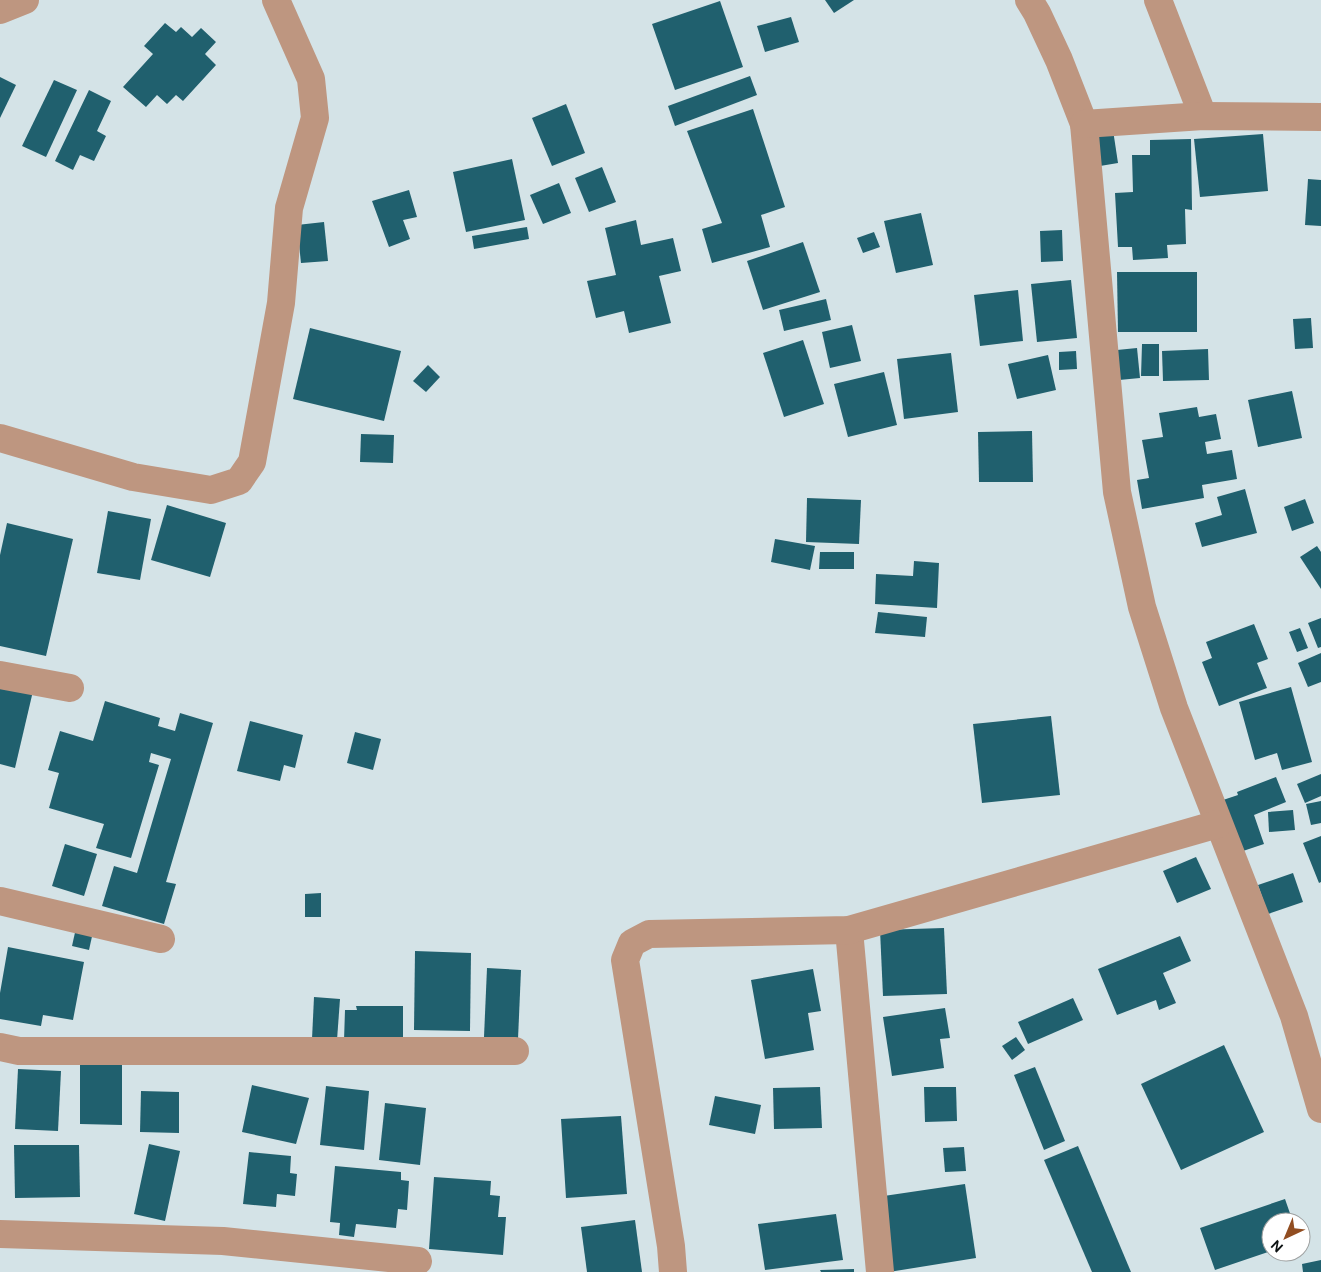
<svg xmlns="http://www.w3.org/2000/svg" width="1321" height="1272" font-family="'DM Sans',sans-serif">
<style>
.building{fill:#20606e}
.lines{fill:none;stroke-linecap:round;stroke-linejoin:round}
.minor{stroke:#be9680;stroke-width:28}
</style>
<rect width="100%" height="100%" fill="#d4e3e7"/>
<g class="building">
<path d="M 825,0 L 854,0 L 834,13 Z"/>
<path d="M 720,1 L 743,67 L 675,90 L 652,24 Z"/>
<path d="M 791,17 L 799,42 L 765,52 L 757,26 Z"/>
<path d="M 165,23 L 176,32 L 181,27 L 192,37 L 201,28 L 216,42 L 205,54 L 216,65 L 183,101 L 176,95 L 167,104 L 157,95 L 146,107 L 123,87 L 153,54 L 144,46 Z"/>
<path d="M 750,76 L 757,95 L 675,126 L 668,106 Z"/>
<path d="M 0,77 L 16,85 L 0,118 Z"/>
<path d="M 54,80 L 77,90 L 46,157 L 22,146 Z"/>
<path d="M 89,90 L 111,101 L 97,131 L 106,136 L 94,161 L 80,155 L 73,170 L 55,161 Z"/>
<path d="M 566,104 L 585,153 L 552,166 L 532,118 Z"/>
<path d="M 753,109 L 785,207 L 761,215 L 770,247 L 712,263 L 702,229 L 722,223 L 687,131 Z"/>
<path d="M 1113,130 L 1118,163 L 1100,166 L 1095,132 Z"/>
<path d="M 1263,134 L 1268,191 L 1200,197 L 1194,139 Z"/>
<path d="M 1191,139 L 1192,210 L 1185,209 L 1186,244 L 1167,245 L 1168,258 L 1133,260 L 1132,247 L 1118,247 L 1115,193 L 1133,192 L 1132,155 L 1150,155 L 1150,140 Z"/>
<path d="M 512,159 L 525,220 L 466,232 L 453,172 Z"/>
<path d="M 602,167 L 616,202 L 589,212 L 575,178 Z"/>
<path d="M 1308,179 L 1321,180 L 1321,226 L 1305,225 Z"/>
<path d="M 559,183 L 571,213 L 543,224 L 530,195 Z"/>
<path d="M 409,190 L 417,217 L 403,220 L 410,239 L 389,247 L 372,201 Z"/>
<path d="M 921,213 L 933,265 L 896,273 L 884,221 Z"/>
<path d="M 636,220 L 641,245 L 673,238 L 681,271 L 659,276 L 671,323 L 629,333 L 624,311 L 596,318 L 587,281 L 616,275 L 605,228 Z"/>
<path d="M 324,222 L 328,261 L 301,263 L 297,225 Z"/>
<path d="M 527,227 L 529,239 L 474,249 L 472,236 Z"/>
<path d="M 1062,230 L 1063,261 L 1041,262 L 1040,231 Z"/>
<path d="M 874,232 L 880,247 L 863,253 L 857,238 Z"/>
<path d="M 803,242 L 820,292 L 763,310 L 747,261 Z"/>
<path d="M 1117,272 L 1197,272 L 1197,332 L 1118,332 Z"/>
<path d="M 1071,280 L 1077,338 L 1037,342 L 1031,284 Z"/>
<path d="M 1018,290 L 1023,341 L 980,346 L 974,295 Z"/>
<path d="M 826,299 L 831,320 L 784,331 L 779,310 Z"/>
<path d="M 1311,318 L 1313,348 L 1295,349 L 1293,319 Z"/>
<path d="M 852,325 L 861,361 L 830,368 L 822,332 Z"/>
<path d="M 310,328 L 401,351 L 384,421 L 293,399 Z"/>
<path d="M 803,340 L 824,404 L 784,417 L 763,353 Z"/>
<path d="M 1142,344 L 1159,344 L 1159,376 L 1141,376 Z"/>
<path d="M 1137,348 L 1140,378 L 1119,380 L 1117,350 Z"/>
<path d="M 1208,349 L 1209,380 L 1163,381 L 1162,351 Z"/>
<path d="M 1076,351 L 1077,369 L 1059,370 L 1059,352 Z"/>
<path d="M 951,353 L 958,412 L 904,419 L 897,359 Z"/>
<path d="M 1048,355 L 1056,390 L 1017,399 L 1008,364 Z"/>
<path d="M 428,365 L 440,377 L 426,392 L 413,381 Z"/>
<path d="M 884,372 L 897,425 L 848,437 L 834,384 Z"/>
<path d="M 1292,391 L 1302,438 L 1258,447 L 1248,400 Z"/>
<path d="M 1197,407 L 1199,417 L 1216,414 L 1221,439 L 1205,442 L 1207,454 L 1232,450 L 1237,479 L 1202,485 L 1204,498 L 1142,509 L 1137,480 L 1149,478 L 1142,440 L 1163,437 L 1159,413 Z"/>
<path d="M 1032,431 L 1033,482 L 979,482 L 978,432 Z"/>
<path d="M 361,434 L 394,435 L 393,463 L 360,462 Z"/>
<path d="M 1245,489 L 1257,533 L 1202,547 L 1195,523 L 1222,515 L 1217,497 Z"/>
<path d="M 807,498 L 861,500 L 859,544 L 806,542 Z"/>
<path d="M 1305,499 L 1314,523 L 1292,531 L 1284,507 Z"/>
<path d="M 167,505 L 226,523 L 210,577 L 151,560 Z"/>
<path d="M 108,511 L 151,519 L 140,580 L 97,573 Z"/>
<path d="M 7,523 L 73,539 L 46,656 L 0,646 L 0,555 Z"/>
<path d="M 775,539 L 815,546 L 810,570 L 771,562 Z"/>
<path d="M 1317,546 L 1321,552 L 1321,589 L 1300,557 Z"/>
<path d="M 820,552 L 854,552 L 854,569 L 819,569 Z"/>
<path d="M 914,561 L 939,563 L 937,608 L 875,604 L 876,574 L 913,576 Z"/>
<path d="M 878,612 L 927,617 L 925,637 L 875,633 Z"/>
<path d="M 1321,618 L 1321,647 L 1318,648 L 1308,623 Z"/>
<path d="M 1254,624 L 1268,659 L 1257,663 L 1267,688 L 1219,706 L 1202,662 L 1212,658 L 1206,642 Z"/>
<path d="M 1300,628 L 1308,648 L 1297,652 L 1289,632 Z"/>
<path d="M 1321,653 L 1321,682 L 1308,687 L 1298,663 Z"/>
<path d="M 0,684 L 33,691 L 15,768 L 0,764 Z"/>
<path d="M 1291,687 L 1312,762 L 1282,770 L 1277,753 L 1255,760 L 1239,702 Z"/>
<path d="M 105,701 L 160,718 L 158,726 L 175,731 L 180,713 L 213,723 L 166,882 L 176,884 L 164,924 L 102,906 L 114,866 L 137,873 L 171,759 L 151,753 L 149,762 L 159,765 L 131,858 L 96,848 L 104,824 L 49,808 L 59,773 L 48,770 L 60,731 L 93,741 Z"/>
<path d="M 1051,716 L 1060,795 L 982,803 L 973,724 Z"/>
<path d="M 250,721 L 303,735 L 295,768 L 284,765 L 280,781 L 237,771 Z"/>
<path d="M 355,732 L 381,739 L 373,770 L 347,763 Z"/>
<path d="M 1321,774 L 1321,796 L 1305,803 L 1297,784 Z"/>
<path d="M 1276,777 L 1286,802 L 1254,815 L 1264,844 L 1240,852 L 1223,800 L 1238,795 L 1237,792 Z"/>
<path d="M 1321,801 L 1321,823 L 1311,825 L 1306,804 Z"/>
<path d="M 1293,810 L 1295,830 L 1269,832 L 1268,812 Z"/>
<path d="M 1321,836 L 1321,882 L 1319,883 L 1303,843 Z"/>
<path d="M 65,844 L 97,854 L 84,896 L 52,886 Z"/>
<path d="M 1196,857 L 1211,889 L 1177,903 L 1163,871 Z"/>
<path d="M 1293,873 L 1303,902 L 1268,914 L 1258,885 Z"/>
<path d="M 321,893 L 321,917 L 305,917 L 305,894 Z"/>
<path d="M 76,928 L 93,932 L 89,950 L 72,946 Z"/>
<path d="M 944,928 L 947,994 L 883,996 L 880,930 Z"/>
<path d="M 1180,936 L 1191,961 L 1163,973 L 1176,1003 L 1159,1010 L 1156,1000 L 1117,1015 L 1098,969 Z"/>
<path d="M 8,947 L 84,962 L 73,1020 L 43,1015 L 41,1026 L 0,1019 L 0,993 Z"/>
<path d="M 415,951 L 471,953 L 470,1031 L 414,1030 Z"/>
<path d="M 487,968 L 521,970 L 518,1039 L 484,1037 Z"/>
<path d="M 813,969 L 821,1011 L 808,1013 L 814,1050 L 765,1059 L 751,980 Z"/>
<path d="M 314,997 L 340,999 L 337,1040 L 312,1039 Z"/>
<path d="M 1073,998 L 1083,1020 L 1028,1044 L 1018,1022 Z"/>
<path d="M 356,1006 L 403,1006 L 403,1046 L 344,1041 L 345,1010 L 357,1010 Z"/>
<path d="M 945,1008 L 950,1038 L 940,1039 L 944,1068 L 892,1076 L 883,1017 Z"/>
<path d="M 1016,1037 L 1025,1050 L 1012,1060 L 1002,1046 Z"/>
<path d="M 1224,1045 L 1264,1132 L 1181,1170 L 1141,1084 Z"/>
<path d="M 80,1062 L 122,1062 L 122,1125 L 80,1124 Z"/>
<path d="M 1035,1067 L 1065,1141 L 1044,1150 L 1014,1075 Z"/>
<path d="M 18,1069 L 61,1071 L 58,1131 L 15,1129 Z"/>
<path d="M 252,1085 L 309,1098 L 296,1144 L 242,1132 Z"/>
<path d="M 326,1086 L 369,1091 L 364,1150 L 320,1145 Z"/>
<path d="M 820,1087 L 822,1128 L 774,1129 L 773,1088 Z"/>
<path d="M 924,1087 L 956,1087 L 957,1121 L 925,1122 Z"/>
<path d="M 141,1091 L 179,1092 L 179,1133 L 140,1132 Z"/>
<path d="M 715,1096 L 761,1105 L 755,1134 L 709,1125 Z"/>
<path d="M 385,1103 L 426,1108 L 420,1165 L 379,1160 Z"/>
<path d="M 621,1116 L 627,1194 L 566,1198 L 561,1119 Z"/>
<path d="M 149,1144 L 180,1151 L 165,1221 L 134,1214 Z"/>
<path d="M 14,1145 L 79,1145 L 80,1197 L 15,1198 Z"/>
<path d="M 1078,1146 L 1131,1272 L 1092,1272 L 1044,1160 Z"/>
<path d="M 964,1147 L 966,1171 L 945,1172 L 943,1148 Z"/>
<path d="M 249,1152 L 291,1156 L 290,1173 L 297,1174 L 295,1196 L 277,1194 L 276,1207 L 243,1204 Z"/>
<path d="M 335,1166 L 401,1172 L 401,1180 L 409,1181 L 407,1210 L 398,1209 L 396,1228 L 356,1224 L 354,1237 L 339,1235 L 340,1223 L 330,1222 Z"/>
<path d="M 434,1177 L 491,1181 L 490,1195 L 500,1196 L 498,1217 L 506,1217 L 503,1255 L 429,1249 Z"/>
<path d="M 965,1184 L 976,1258 L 889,1272 L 877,1197 Z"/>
<path d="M 1285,1199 L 1293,1222 L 1271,1222 L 1271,1251 L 1215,1270 L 1200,1228 Z"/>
<path d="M 836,1214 L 843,1260 L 765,1270 L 758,1224 Z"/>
<path d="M 635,1220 L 642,1272 L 587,1272 L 581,1227 Z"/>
<path d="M 1321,1260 L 1321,1272 L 1303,1272 L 1302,1264 Z"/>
<path d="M 854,1269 L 854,1272 L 821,1272 L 820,1270 Z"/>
</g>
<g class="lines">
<g class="minor">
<path d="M 1029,0 L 1037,13 L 1059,60 L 1084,124 L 1117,492 L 1142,607 L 1174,708 L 1294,1016 L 1321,1109"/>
<path d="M 1158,0 L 1203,116"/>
<path d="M 0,10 L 25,0"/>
<path d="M 1084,124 L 1203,116 L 1321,117"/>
<path d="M 0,438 L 133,477 L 211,490 L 239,481 L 252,462 L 281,303 L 289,208 L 315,118 L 311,79 L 276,0"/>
<path d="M 0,675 L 70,688"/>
<path d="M 0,901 L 161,939"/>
<path d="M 849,930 L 880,1272"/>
<path d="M 0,1047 L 19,1051 L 515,1051"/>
<path d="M 0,1234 L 223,1241 L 418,1261"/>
<path d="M 673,1272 L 671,1246 L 625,960 L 632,943 L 649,934 L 849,930 L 1218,824"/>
</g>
</g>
<g transform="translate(1286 1237) rotate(224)"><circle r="24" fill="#ffffff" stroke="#9ea0a0"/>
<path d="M0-4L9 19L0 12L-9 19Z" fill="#914d21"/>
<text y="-8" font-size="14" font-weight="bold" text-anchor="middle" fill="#0c1112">N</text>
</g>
</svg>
